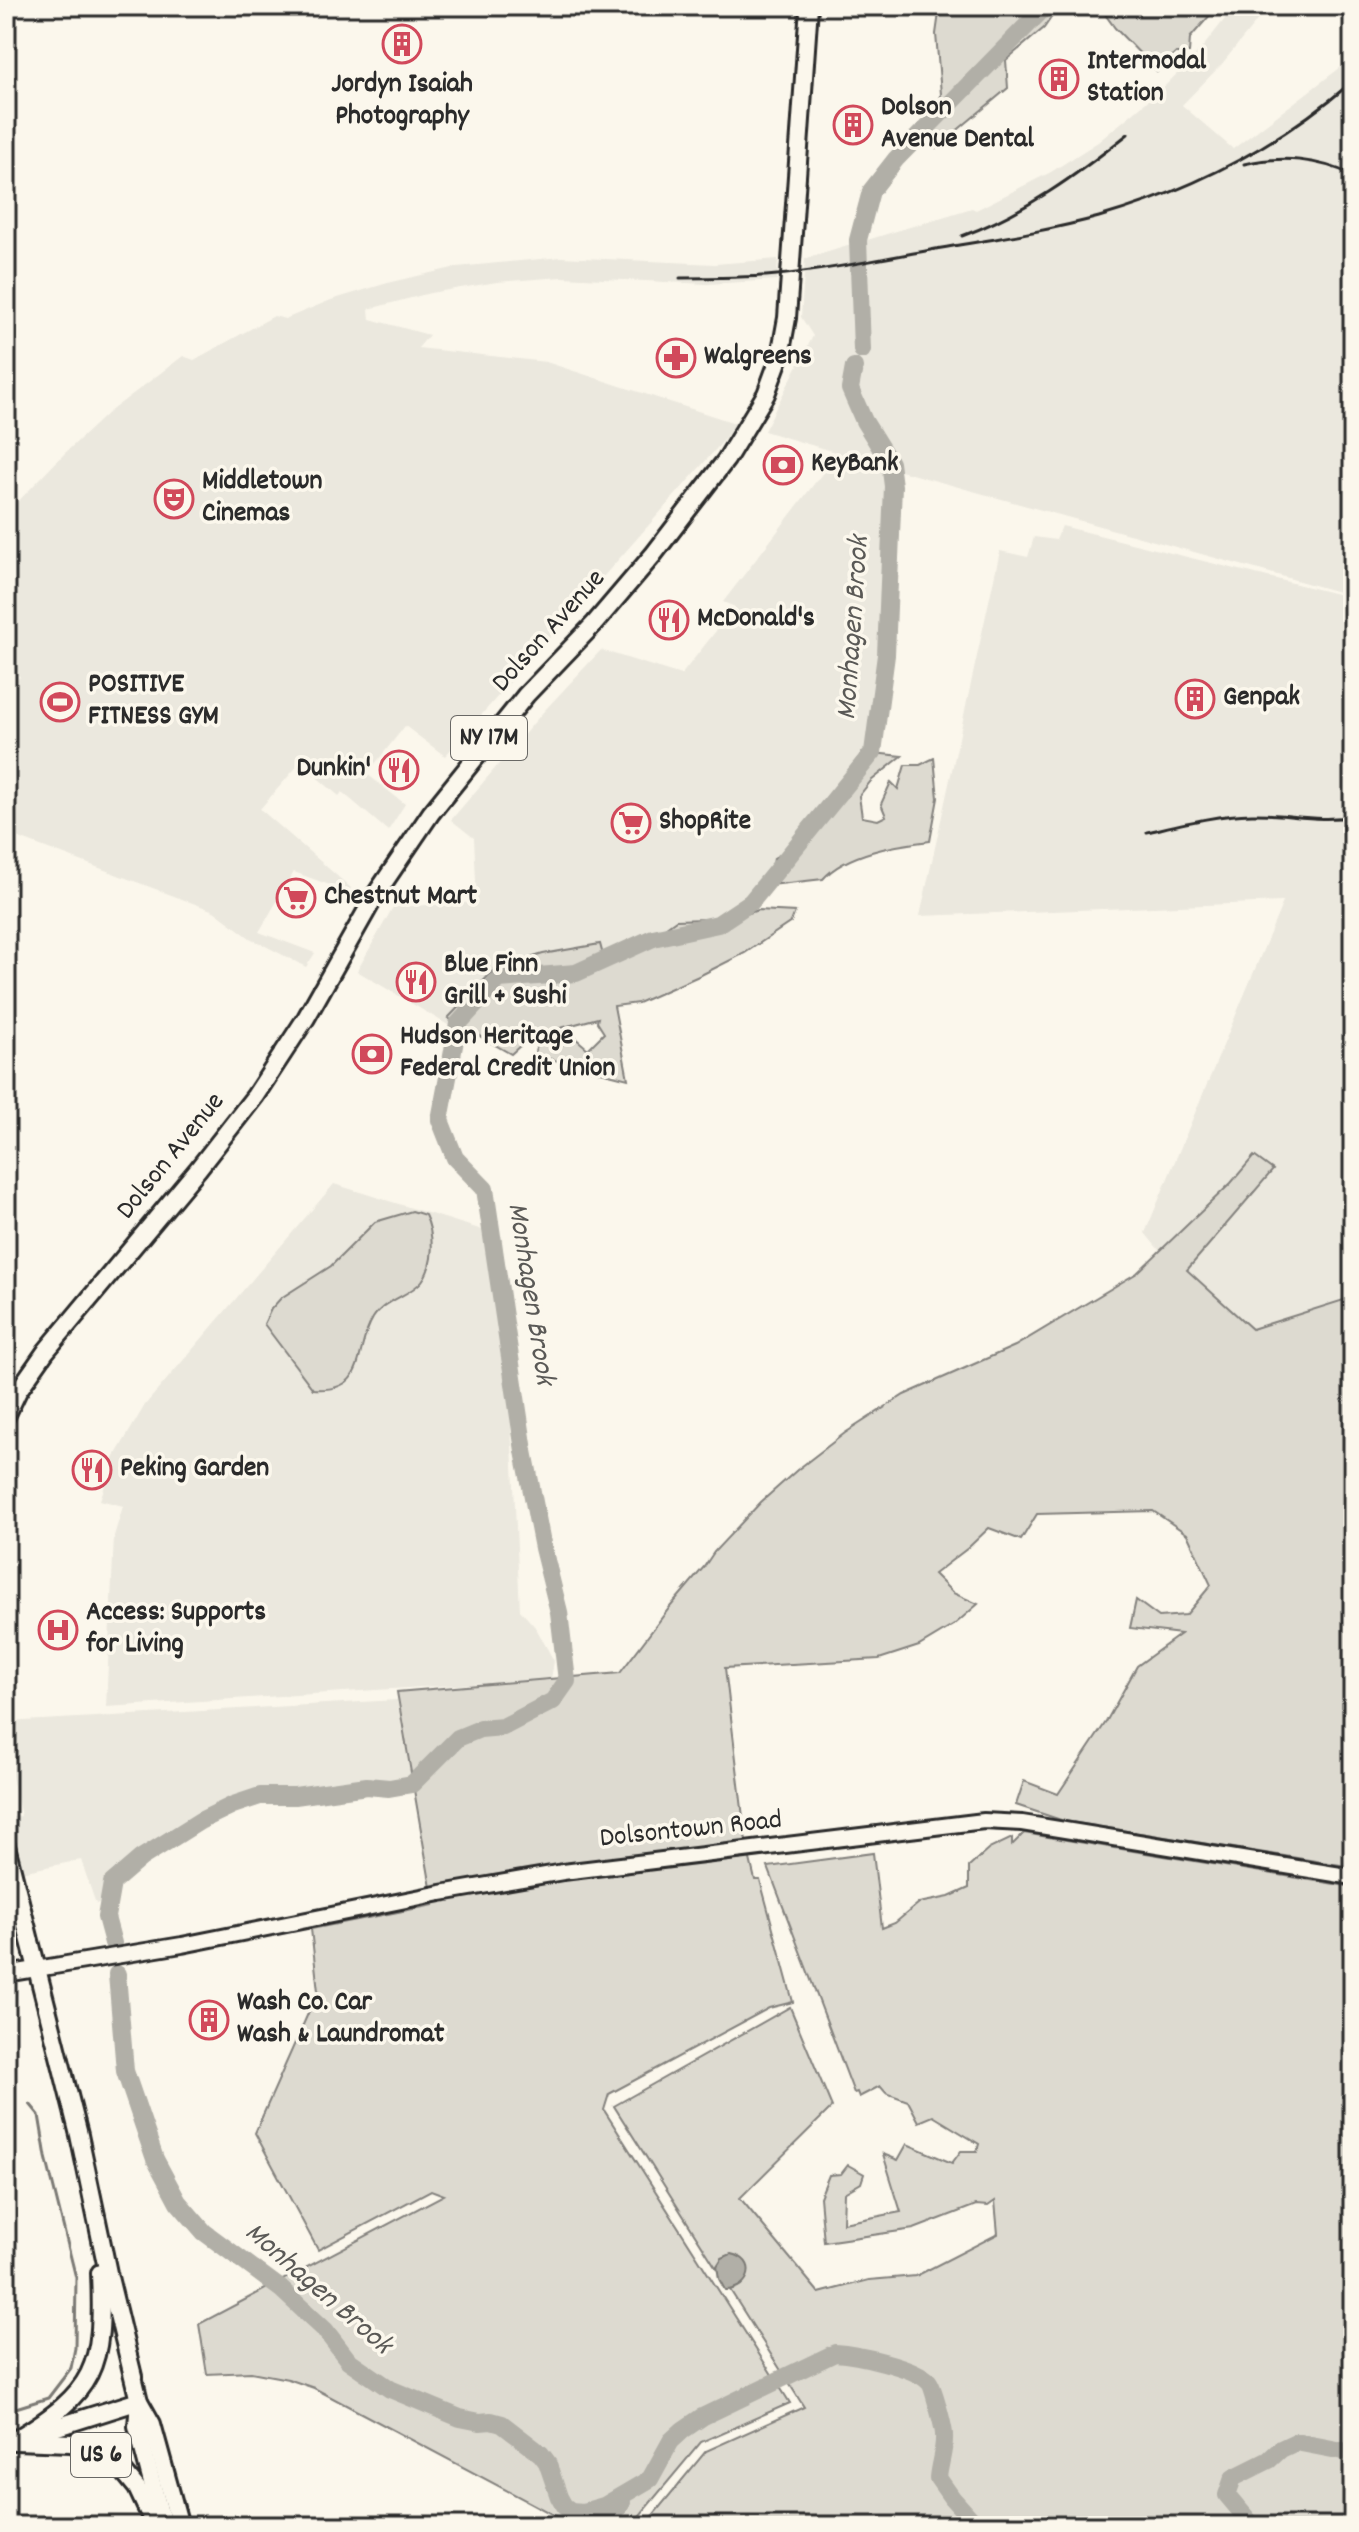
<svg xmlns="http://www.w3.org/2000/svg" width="1359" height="2532" font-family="Dekko,sans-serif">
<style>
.built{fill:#ebe8de}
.green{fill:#dddad0;stroke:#84827e;stroke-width:2}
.water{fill:#b1afa7;stroke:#7b7a75;stroke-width:2}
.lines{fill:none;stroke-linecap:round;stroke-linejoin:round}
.stream{stroke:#7b7a75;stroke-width:3}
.river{stroke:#b1afa7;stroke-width:18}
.secondary-casing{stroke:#2b2b2b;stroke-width:20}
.primary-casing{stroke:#2b2b2b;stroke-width:22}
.secondary{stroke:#fbf7ec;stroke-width:14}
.primary{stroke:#fbf7ec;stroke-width:16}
.rail{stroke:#2b2b2b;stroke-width:3}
.labels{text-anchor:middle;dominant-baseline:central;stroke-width:7;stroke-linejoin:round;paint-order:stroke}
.shield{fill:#fbf7ec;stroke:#696865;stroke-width:2}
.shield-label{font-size:26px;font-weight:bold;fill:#2b2b2b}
.poi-label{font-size:28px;font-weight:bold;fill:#2b2b2b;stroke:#fbf7ec;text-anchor:start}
.street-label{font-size:28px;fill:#2b2b2b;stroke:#fbf7ec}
.water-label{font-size:30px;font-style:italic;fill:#5a5956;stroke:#fbf7ec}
</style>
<rect width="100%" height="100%" fill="#fbf7ec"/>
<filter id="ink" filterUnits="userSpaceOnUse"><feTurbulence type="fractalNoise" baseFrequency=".0125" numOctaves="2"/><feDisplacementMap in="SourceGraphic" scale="16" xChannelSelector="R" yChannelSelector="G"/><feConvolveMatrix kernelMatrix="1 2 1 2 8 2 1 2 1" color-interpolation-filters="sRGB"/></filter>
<g filter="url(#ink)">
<g class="built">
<path d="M 1235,6 L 1269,6 L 1221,65 L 1182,105 L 1233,149 L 1353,58 L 1353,596 L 886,467 L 889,491 L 881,660 L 869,756 L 748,905 L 714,926 L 649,940 L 573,975 L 496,981 L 453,1028 L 357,971 L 393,907 L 477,902 L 474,838 L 451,820 L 544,711 L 601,650 L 681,675 L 735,607 L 723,602 L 838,453 L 764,431 L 813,336 L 801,317 L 805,259 L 972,208 L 976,210 L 1051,172 L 1098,142 L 1163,88 L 1202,48 Z"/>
<path d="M 561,257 L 715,264 L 778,259 L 777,280 L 707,284 L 562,277 L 497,282 L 430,293 L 369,309 L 370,319 L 429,335 L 418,348 L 546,362 L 735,423 L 724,440 L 445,756 L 405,726 L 367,774 L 405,804 L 388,831 L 342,792 L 339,796 L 300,763 L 260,809 L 351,888 L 349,892 L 294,872 L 259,932 L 315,953 L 306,967 L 250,938 L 214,911 L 6,833 L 6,687 L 20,677 L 6,659 L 6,514 L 65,453 L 109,412 L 183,356 L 194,360 L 274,316 L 285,319 L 331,300 L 391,282 L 457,267 Z"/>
<path d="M 1062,526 L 1353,598 L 1353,1297 L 1236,1334 L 1173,1267 L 1145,1233 L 1283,902 L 920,916 L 1000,551 L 1028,557 L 1034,537 L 1056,540 Z"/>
<path d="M 334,1184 L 502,1236 L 520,1610 L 536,1628 L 554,1661 L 551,1679 L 106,1707 L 114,1536 L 123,1506 L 100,1500 L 115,1456 L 145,1405 Z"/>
<path d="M 397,1700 L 412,1784 L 389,1788 L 367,1786 L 295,1796 L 273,1794 L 249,1798 L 200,1821 L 141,1858 L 113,1883 L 110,1898 L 96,1904 L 81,1860 L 6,1875 L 6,1818 L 21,1816 L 6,1751 L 6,1722 Z"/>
</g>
<g class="green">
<path d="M 940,6 L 1059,6 L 1044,28 L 1006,60 L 1008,88 L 936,148 L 925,140 L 926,135 L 937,121 L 941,94 L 936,34 Z"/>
<path d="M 1099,6 L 1218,6 L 1190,38 L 1189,53 L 1176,53 L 1157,71 L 1115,28 Z"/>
<path d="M 863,752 L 902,756 L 871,781 L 859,796 L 862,817 L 878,820 L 886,816 L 881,804 L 891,782 L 898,789 L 905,765 L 920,765 L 934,758 L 938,798 L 930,841 C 896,845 846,853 823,879 L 770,885 L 774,858 L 796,846 L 823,812 L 842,779 Z"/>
<path d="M 758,910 L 795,912 L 791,922 L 745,953 L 701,975 L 638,1003 L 614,1006 L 628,1079 L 534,1055 L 538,1042 L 559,1047 L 574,1037 L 588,1049 L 604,1033 L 597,1022 L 598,1018 L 531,1036 L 511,1054 L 448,1018 L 495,969 L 543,954 L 600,944 L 605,963 L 624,957 L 676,920 L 734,918 Z"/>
<path d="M 1254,1156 L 1273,1170 L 1187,1270 L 1252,1329 L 1353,1297 L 1353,1867 L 1064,1821 L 1016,1805 L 1024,1781 L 1058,1794 L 1106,1722 L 1137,1666 L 1181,1634 L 1130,1628 L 1136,1600 L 1159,1617 L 1186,1615 L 1211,1585 L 1187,1534 L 1153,1511 L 1037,1514 L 1021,1540 L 989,1528 L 968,1548 L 934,1574 L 953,1593 L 978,1604 L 954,1625 L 919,1646 L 879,1659 L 725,1668 L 746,1842 L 755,1880 L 760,1880 L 793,2002 L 769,2008 L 609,2094 L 604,2110 L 790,2403 L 701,2442 L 631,2526 L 574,2526 L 314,2388 L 288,2379 L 251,2372 L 207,2374 L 199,2324 L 444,2195 L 431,2190 L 318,2250 L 255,2133 L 318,1991 L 311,1929 L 434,1905 L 397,1692 L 620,1673 L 670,1607 L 704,1567 L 714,1552 L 761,1502 L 797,1470 L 845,1433 L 904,1395 L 1015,1346 L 1137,1273 L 1231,1183 Z"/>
<path d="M 412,1211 L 425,1215 C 434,1233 435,1264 422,1281 C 410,1296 385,1299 373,1318 C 353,1351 369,1393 313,1389 L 264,1324 L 271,1309 L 281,1298 L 331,1266 L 375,1222 Z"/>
<path d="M 1024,1833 L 1353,1887 L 1353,2526 L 644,2526 L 706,2451 L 804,2407 L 614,2106 L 790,2007 L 832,2107 L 740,2198 L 819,2293 L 869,2280 L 916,2276 L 998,2234 L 995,2201 L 988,2206 L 976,2205 L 914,2229 L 824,2242 L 820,2197 L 829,2175 L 841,2174 L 848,2165 L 864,2174 L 861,2183 L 844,2193 L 843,2223 L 901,2212 L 883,2154 L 898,2160 L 907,2144 L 952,2163 L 961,2151 L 977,2151 L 979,2144 L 933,2116 L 919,2122 L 908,2101 L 886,2093 L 880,2086 L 859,2097 L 857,2092 L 854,2093 L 768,1867 L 873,1853 L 882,1928 L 895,1923 L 919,1903 L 949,1897 L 969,1888 L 969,1867 L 989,1849 L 1012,1838 L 1012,1845 Z"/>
</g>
<path class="water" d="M 731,2254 C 759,2259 751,2290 725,2290 L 719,2279 L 717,2266 L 722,2258 Z"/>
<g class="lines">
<path class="stream" d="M 6,2411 L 48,2398 L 71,2368 L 75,2348 L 76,2278 L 46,2157 L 39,2115 L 30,2104"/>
<g class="river">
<path d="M 862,350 L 858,240 L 871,191 L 896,159 L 1046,6"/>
<path d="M 113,1943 L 106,1917 L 112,1883 L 141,1858 L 200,1821 L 233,1805 L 260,1796 L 295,1796 L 367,1786 L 389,1788 L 412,1784 L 458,1738 L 480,1729 L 503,1727 L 553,1701 L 567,1681 L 559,1612 L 543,1548 L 524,1451 L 485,1189 L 455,1158 L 440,1120 L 458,1024 L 499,979 L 576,973 L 653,938 L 718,924 L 751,902 L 873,752 L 886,655 L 893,486 L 890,463 L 864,421 L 850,389 L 854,367"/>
<path d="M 117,1974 L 125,2071 L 155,2159 L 178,2202 L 204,2232 L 281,2289 L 325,2330 L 348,2360 L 390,2389 L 460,2418 L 480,2422 L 491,2421 L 502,2424 L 541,2454 L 547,2462 L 559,2497 L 564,2506 L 571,2511 L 583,2512 L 604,2506 L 650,2479 L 671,2441 L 683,2430 L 702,2417 L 835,2353 C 855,2354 916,2367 929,2382 C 933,2386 944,2428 944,2435 C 945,2450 939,2464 938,2478 L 952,2498 L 977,2526"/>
<path d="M 601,2526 C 607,2516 617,2513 622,2502"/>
<path d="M 1146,2526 L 1161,2526"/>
<path d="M 1253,2526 L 1227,2495 L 1233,2478 L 1269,2460 L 1281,2449 L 1296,2442 L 1353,2453"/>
</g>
<defs>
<path id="secondary" d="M 6,1974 L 182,1945 L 441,1893 L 563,1872 L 984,1821 L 1022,1823 L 1353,1877"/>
<g id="primary">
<path d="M 6,1416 L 18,1391 L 46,1351 L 198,1169 L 255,1096 L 306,1018 L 376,894 L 431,813 L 526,695 L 595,623 L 653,555 L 726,460 L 766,394 L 780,356 L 787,318 L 809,6"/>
<path d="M 6,1846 L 79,2135 L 108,2273 L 139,2401 L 152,2424 L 180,2526"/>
<path d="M 139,2403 L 137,2426 L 161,2517"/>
<path d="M 38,2433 L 139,2401"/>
<path d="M 13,2441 C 96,2391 104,2368 100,2273"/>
<path d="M 15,2441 L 71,2443 L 98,2453 L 123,2471 L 137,2488 L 155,2526"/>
</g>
</defs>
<use href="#secondary" class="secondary-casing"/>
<use href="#primary" class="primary-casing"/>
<use href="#secondary" class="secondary"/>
<use href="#primary" class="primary"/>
<g class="rail">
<path d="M 1244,164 C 1283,155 1317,159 1353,175"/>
<path d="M 962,236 C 1023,214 1078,174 1128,134"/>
<path d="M 680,278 C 712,278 745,278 777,275 C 825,271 873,260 920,252 C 980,241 1040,233 1099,217 C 1193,190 1279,145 1353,81"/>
<path d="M 1147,832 C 1182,824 1216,815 1252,814 C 1286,813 1319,823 1353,816"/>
</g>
</g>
</g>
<defs>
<symbol id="building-ring" viewBox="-11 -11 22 22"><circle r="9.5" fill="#fbf7ec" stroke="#d1495b" stroke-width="1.5"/><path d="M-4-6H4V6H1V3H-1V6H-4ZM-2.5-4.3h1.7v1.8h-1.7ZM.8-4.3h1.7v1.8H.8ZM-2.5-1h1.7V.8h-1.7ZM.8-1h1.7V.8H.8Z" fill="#d1495b"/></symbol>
<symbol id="pharmacy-ring" viewBox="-11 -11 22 22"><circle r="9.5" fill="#fbf7ec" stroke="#d1495b" stroke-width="1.5"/><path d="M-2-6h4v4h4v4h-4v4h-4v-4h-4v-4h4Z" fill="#d1495b"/></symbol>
<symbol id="bank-ring" viewBox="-11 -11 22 22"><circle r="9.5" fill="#fbf7ec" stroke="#d1495b" stroke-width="1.5"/><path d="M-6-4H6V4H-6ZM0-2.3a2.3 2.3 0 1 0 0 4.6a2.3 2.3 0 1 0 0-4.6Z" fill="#d1495b"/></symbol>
<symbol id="theatre-ring" viewBox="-11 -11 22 22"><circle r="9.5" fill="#fbf7ec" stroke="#d1495b" stroke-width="1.5"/><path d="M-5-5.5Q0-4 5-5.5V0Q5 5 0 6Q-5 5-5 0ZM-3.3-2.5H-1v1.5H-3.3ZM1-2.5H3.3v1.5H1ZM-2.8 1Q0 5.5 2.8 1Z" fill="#d1495b"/></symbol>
<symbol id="restaurant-ring" viewBox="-11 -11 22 22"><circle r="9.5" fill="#fbf7ec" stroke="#d1495b" stroke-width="1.5"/><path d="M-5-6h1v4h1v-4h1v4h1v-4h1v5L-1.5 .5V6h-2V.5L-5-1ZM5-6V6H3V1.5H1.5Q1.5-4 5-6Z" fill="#d1495b"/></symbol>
<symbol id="stadium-ring" viewBox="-11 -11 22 22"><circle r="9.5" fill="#fbf7ec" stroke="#d1495b" stroke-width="1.5"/><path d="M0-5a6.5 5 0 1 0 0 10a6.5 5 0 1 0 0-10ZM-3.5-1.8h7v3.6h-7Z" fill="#d1495b"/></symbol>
<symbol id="supermarket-ring" viewBox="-11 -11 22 22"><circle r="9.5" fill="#fbf7ec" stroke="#d1495b" stroke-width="1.5"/><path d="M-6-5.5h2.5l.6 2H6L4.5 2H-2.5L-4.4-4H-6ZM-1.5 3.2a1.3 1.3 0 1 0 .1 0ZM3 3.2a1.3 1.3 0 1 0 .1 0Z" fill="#d1495b"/></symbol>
<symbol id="hospital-ring" viewBox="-11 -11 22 22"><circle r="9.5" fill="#fbf7ec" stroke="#d1495b" stroke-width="1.5"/><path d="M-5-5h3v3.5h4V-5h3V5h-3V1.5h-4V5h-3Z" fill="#d1495b"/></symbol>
</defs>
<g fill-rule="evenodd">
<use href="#building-ring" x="380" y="22" width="44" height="44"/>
<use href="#building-ring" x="1037" y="57" width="44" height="44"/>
<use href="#building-ring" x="831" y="103" width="44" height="44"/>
<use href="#pharmacy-ring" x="654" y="336" width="44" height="44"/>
<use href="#bank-ring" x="761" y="443" width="44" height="44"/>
<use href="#theatre-ring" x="152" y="477" width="44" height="44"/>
<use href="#restaurant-ring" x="647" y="598" width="44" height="44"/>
<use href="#building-ring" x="1173" y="677" width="44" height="44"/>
<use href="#stadium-ring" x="38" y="680" width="44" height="44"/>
<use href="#restaurant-ring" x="377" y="748" width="44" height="44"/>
<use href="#supermarket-ring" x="609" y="801" width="44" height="44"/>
<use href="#supermarket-ring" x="274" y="876" width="44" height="44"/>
<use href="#restaurant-ring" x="394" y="960" width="44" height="44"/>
<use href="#bank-ring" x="350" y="1032" width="44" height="44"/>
<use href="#restaurant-ring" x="70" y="1448" width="44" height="44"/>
<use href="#hospital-ring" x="36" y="1608" width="44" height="44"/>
<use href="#building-ring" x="187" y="1998" width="44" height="44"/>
</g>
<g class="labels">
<g class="shield">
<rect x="451" y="716" width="76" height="44" rx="6"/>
<rect x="71" y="2433" width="60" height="44" rx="6"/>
</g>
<g class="shield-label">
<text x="489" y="738">NY 17M</text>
<text x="101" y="2455">US 6</text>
</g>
<g class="poi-label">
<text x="1087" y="63">Intermodal<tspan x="1087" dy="32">Station</tspan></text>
<text x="402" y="86" text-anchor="middle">Jordyn Isaiah<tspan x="402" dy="32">Photography</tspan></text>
<text x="881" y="109">Dolson<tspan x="881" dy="32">Avenue Dental</tspan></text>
<text x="704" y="358">Walgreens</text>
<text x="811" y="465">KeyBank</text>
<text x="202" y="483">Middletown<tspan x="202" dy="32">Cinemas</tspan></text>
<text x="697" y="620">McDonald's</text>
<text x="88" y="686">POSITIVE<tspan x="88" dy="32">FITNESS GYM</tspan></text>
<text x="1223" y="699">Genpak</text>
<text x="371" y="770" text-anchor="end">Dunkin'</text>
<text x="659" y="823">ShopRite</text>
<text x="324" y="898">Chestnut Mart</text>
<text x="444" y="966">Blue Finn<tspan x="444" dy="32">Grill + Sushi</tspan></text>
<text x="400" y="1038">Hudson Heritage<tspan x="400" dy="32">Federal Credit Union</tspan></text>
<text x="120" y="1470">Peking Garden</text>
<text x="86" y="1614">Access: Supports<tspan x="86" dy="32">for Living</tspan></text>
<text x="237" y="2004">Wash Co. Car<tspan x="237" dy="32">Wash &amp; Laundromat</tspan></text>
</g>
<g class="street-label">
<text transform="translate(550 632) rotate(-48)">Dolson Avenue</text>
<text transform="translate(172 1157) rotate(-51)">Dolson Avenue</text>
<text transform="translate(691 1831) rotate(-6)">Dolsontown Road</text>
</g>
<g class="water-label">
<text transform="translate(855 628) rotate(-86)">Monhagen Brook</text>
<text transform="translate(529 1294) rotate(81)">Monhagen Brook</text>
<text transform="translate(317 2290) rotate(41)">Monhagen Brook</text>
</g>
</g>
<rect width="1359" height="2532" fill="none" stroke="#fbf7ec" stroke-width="32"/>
<rect x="16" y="16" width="1327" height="2500" fill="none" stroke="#2b2b2b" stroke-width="3" filter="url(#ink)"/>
</svg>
